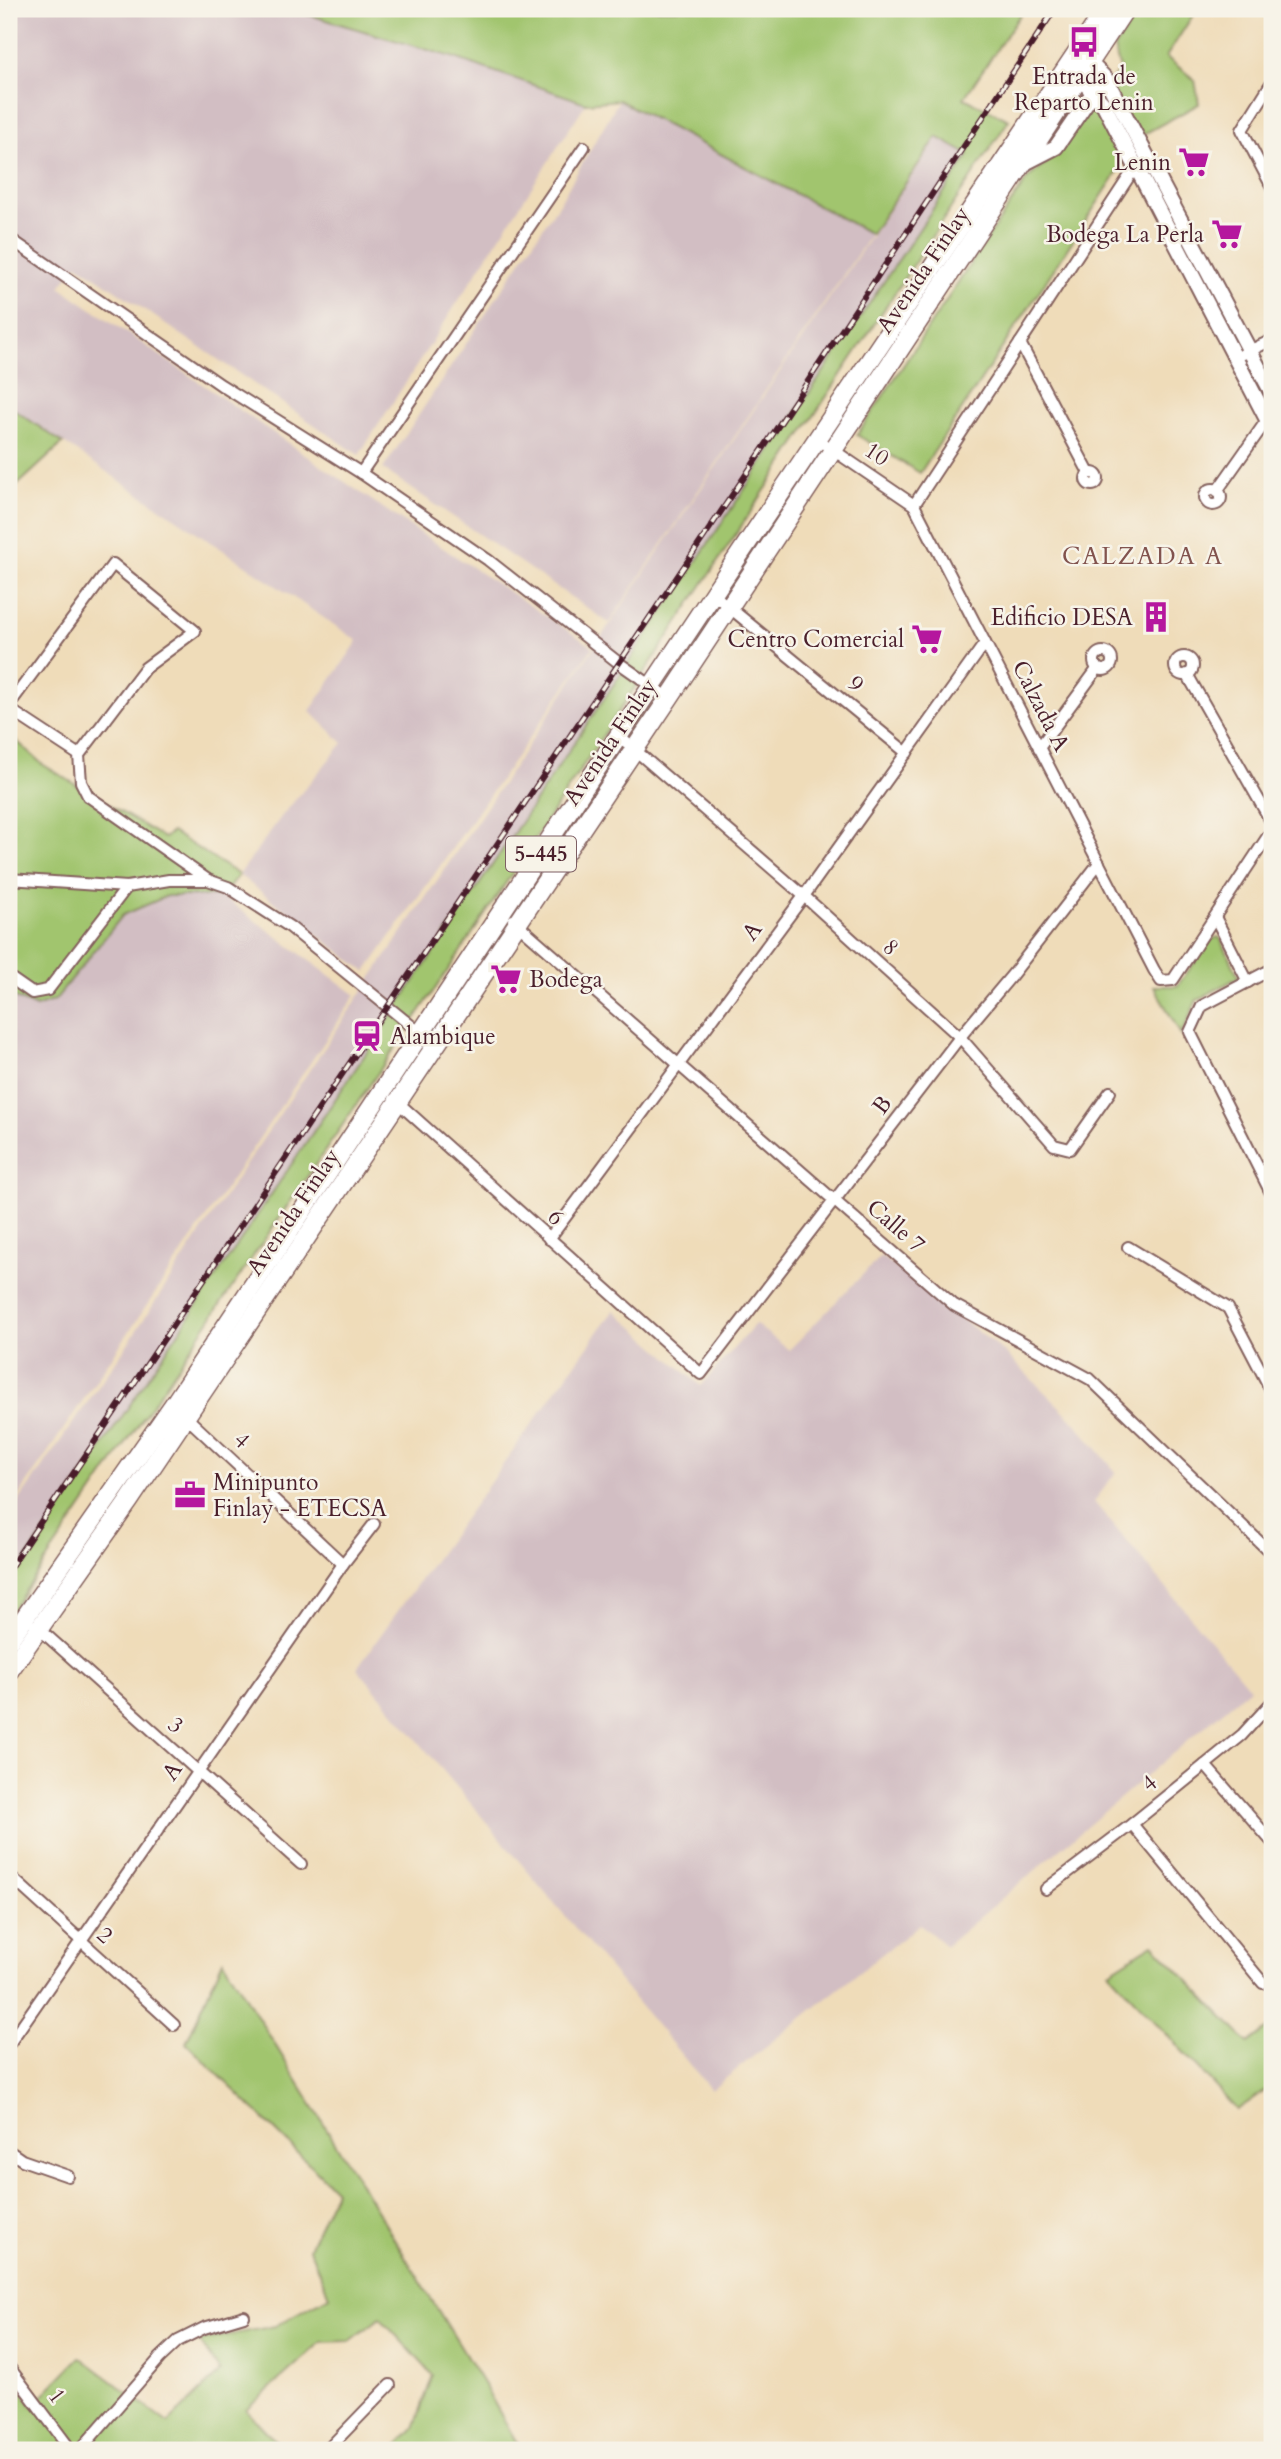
<svg xmlns="http://www.w3.org/2000/svg" width="1281" height="2459" font-family="Cardo,serif">
<style>
.industrial{fill:#d2bec3}
.green{fill:#a1c56e;stroke:#76724c;stroke-width:2}
.lines{fill:none;stroke-linecap:round;stroke-linejoin:round}
.minor-casing{stroke:#84615d;stroke-width:14}
.tertiary-casing{stroke:#84615d;stroke-width:18}
.trunk-casing{stroke:#84615d;stroke-width:21}
.minor{stroke:#fff;stroke-width:10}
.tertiary{stroke:#fff;stroke-width:14}
.trunk{stroke:#fff;stroke-width:18}
.rail-casing{stroke:#4a1f2b;stroke-width:6}
.rail{stroke:#f7f3e8;stroke-width:3.5;stroke-dasharray:10;stroke-linecap:butt}
.labels{text-anchor:middle;dominant-baseline:central;stroke-width:5;stroke-linejoin:round;paint-order:stroke}
.shield{fill:#f7f3e8;stroke:#7e5f64;stroke-width:2}
.shield-label{font-size:21px;font-weight:bold;fill:#4a1f2b}
.poi-label{font-size:23px;fill:#4a1f2b;stroke:#f7f3e8;text-anchor:end}
.street-label{font-size:23px;fill:#4a1f2b;stroke:#f7f3e8}
.neighbourhood-label{font-size:24px;letter-spacing:2px;fill:#82534e;stroke:#f7f3e8}
</style>
<rect width="100%" height="100%" fill="#f7f3e8"/>
<filter id="ink" filterUnits="userSpaceOnUse"><feTurbulence type="fractalNoise" baseFrequency=".0143" numOctaves="2"/><feDisplacementMap in="SourceGraphic" scale="14" xChannelSelector="R" yChannelSelector="G"/><feConvolveMatrix kernelMatrix="1 2 1 2 8 2 1 2 1" color-interpolation-filters="sRGB"/></filter>
<filter id="wash" filterUnits="userSpaceOnUse"><feTurbulence type="fractalNoise" baseFrequency=".00686" numOctaves="4" result="noise"/><feDisplacementMap in="SourceGraphic" scale="28" xChannelSelector="R" yChannelSelector="G"/><feGaussianBlur stdDeviation="1.57" result="paint"/><feColorMatrix in="noise" values="0 0 0 0 0 0 0 0 0 0 0 0 0 0 0 0 0 1.4 0 .05"/><feComposite in="paint" operator="in"/></filter>
<g filter="url(#wash)">
<rect width="100%" height="100%" fill="#efdcb9"/>
<g class="industrial">
<path d="M 9,9 L 289,9 L 452,57 L 586,103 L 359,455 L 77,264 L 60,287 L 402,521 L 593,647 L 366,972 L 239,875 L 281,817 L 343,743 L 310,711 L 358,641 L 9,406 Z"/>
<path d="M 619,100 L 871,234 L 609,623 L 383,469 L 560,202 Z"/>
<path d="M 938,137 L 969,155 L 9,1585 L 9,1515 L 121,1354 L 236,1179 Z"/>
<path d="M 167,896 L 222,896 L 356,995 L 9,1510 L 9,995 L 36,1007 L 55,1000 L 123,915 Z"/>
<path d="M 881,1256 L 1003,1351 L 1073,1420 L 1116,1472 L 1094,1502 L 1250,1688 L 946,1946 L 920,1924 L 711,2090 L 357,1668 L 614,1310 L 701,1386 L 755,1324 L 789,1350 Z"/>
</g>
<g class="green">
<path d="M 289,9 L 1024,9 L 964,98 L 1009,120 L 461,951 L 9,1615 L 9,1585 L 969,155 L 937,137 L 871,234 L 619,100 L 586,103 L 452,57 Z"/>
<path d="M 1140,9 L 1197,9 L 1166,57 L 1195,80 L 1199,104 L 1142,135 L 920,473 L 857,435 L 1027,179 L 1059,152 L 1120,69 L 1114,48 Z"/>
<path d="M 9,406 L 63,443 L 9,493 Z"/>
<path d="M 9,734 L 42,764 L 164,838 L 172,832 L 239,875 L 222,896 L 167,896 L 123,915 L 55,1000 L 36,1007 L 9,995 Z"/>
<path d="M 1218,937 L 1221,939 L 1239,977 L 1197,1000 L 1181,1035 L 1154,986 L 1177,986 L 1212,939 Z"/>
<path d="M 1153,1944 L 1248,2043 L 1272,2025 L 1272,2086 L 1237,2110 L 1109,1972 Z"/>
<path d="M 223,1960 L 484,2385 L 521,2450 L 393,2450 L 414,2428 L 433,2375 L 380,2318 L 350,2341 L 321,2342 L 246,2410 L 284,2450 L 9,2450 L 9,2392 L 17,2385 L 32,2406 L 80,2357 L 168,2423 L 220,2372 L 199,2341 L 275,2326 L 329,2296 L 309,2248 L 336,2190 L 186,2043 Z"/>
</g>
</g>
<g filter="url(#ink)">
<g class="lines">
<defs>
<g id="minor">
<path d="M 1272,82 L 1242,130 L 1272,187"/>
<path d="M 9,238 L 221,385 L 361,473 L 488,560 L 619,663 L 669,698"/>
<path d="M 1020,343 L 1089,473"/>
<path d="M 1243,354 L 1272,340"/>
<path d="M 817,439 L 914,505 L 1154,970 L 1161,981 L 1173,980 L 1272,830"/>
<circle cx="1092" cy="479" r="6"/>
<path d="M 361,473 L 584,147"/>
<circle cx="1213" cy="497" r="8"/>
<path d="M 1217,491 L 1267,420"/>
<path d="M 914,505 L 1138,163"/>
<path d="M 713,594 L 907,753"/>
<circle cx="1103" cy="661" r="9"/>
<circle cx="1184" cy="666" r="9"/>
<path d="M 1187,674 L 1272,823"/>
<path d="M 9,705 L 113,564 L 195,631 L 145,668 L 79,755 L 81,782 L 88,796 L 208,880"/>
<path d="M 9,709 L 79,755"/>
<path d="M 620,737 L 804,896 L 960,1037 L 1054,1145 L 1070,1149 L 1110,1092"/>
<path d="M 1039,748 L 1098,668"/>
<path d="M 9,879 L 127,887 L 169,880 L 208,880 L 228,887 L 290,927 L 425,1037"/>
<path d="M 1215,917 L 1248,982"/>
<path d="M 513,920 L 954,1305 L 1090,1379 L 1272,1554"/>
<path d="M 1272,969 L 1202,1006 L 1190,1032 L 1272,1195"/>
<path d="M 9,977 L 32,993 L 48,990 L 127,887"/>
<path d="M 394,1099 L 701,1374 L 960,1037 L 1012,975 L 1099,863"/>
<path d="M 549,1239 L 804,896 L 985,643"/>
<path d="M 1128,1247 L 1228,1308 L 1272,1392"/>
<path d="M 184,1415 L 343,1564"/>
<path d="M 35,1625 L 301,1864"/>
<path d="M 1205,1765 L 1272,1842"/>
<path d="M 1132,1824 L 1263,1983"/>
<path d="M 9,1875 L 174,2025"/>
<path d="M 1046,1889 L 1132,1824 L 1242,1735 L 1272,1702"/>
<path d="M 9,2044 L 343,1564 L 374,1524"/>
<path d="M 9,2151 L 22,2160 L 68,2176"/>
<path d="M 9,2367 L 71,2450"/>
<path d="M 80,2450 L 160,2358 L 178,2341 L 204,2328 L 244,2316"/>
<path d="M 327,2450 L 390,2385"/>
</g>
<g id="tertiary">
<path d="M 1081,64 L 1090,63 L 1106,79 L 1272,393"/>
<path d="M 1074,71 L 1104,105 L 1272,429"/>
<path d="M 1023,164 L 1056,147 L 1097,87"/>
</g>
<g id="trunk">
<path d="M 9,1640 L 174,1404 L 713,594 L 1106,9"/>
<path d="M 9,1671 L 129,1501 L 397,1103 L 669,698 L 1125,9"/>
</g>
</defs>
<use href="#minor" class="minor-casing"/>
<use href="#tertiary" class="tertiary-casing"/>
<use href="#trunk" class="trunk-casing"/>
<use href="#minor" class="minor"/>
<use href="#tertiary" class="tertiary"/>
<use href="#trunk" class="trunk"/>
<defs>
<path id="rail" d="M 9,1569 L 749,470 L 1055,9"/>
</defs>
<use href="#rail" class="rail-casing"/>
<use href="#rail" class="rail"/>
</g>
</g>
<defs>
<symbol id="bus-bare" viewBox="-9 -9 18 18"><path d="M-5-6H5V4H4V6H2V4H-2V6H-4V4H-5ZM-3.5-4V0h7V-4ZM-3.5 1.2v1.5H-2V1.2ZM2 1.2v1.5H3.5V1.2Z" fill="#b5179e" stroke="#f7f3e8" stroke-width="2.5" paint-order="stroke"/></symbol>
<symbol id="supermarket-bare" viewBox="-9 -9 18 18"><path d="M-6-5.5h2.5l.6 2H6L4.5 2H-2.5L-4.4-4H-6ZM-1.5 3.2a1.3 1.3 0 1 0 .1 0ZM3 3.2a1.3 1.3 0 1 0 .1 0Z" fill="#b5179e" stroke="#f7f3e8" stroke-width="2.5" paint-order="stroke"/></symbol>
<symbol id="building-bare" viewBox="-9 -9 18 18"><path d="M-4-6H4V6H1V3H-1V6H-4ZM-2.5-4.3h1.7v1.8h-1.7ZM.8-4.3h1.7v1.8H.8ZM-2.5-1h1.7V.8h-1.7ZM.8-1h1.7V.8H.8Z" fill="#b5179e" stroke="#f7f3e8" stroke-width="2.5" paint-order="stroke"/></symbol>
<symbol id="station-bare" viewBox="-9 -9 18 18"><path d="M-3-6H3Q5-6 5-4V2Q5 4 3 4L4.5 6H3L1.5 4h-3L-3 6H-4.5L-3 4Q-5 4-5 2V-4Q-5-6-3-6ZM-3.5-4v3h7v-3ZM-3.5 1v1.5H-2V1ZM2 1v1.5H3.5V1Z" fill="#b5179e" stroke="#f7f3e8" stroke-width="2.5" paint-order="stroke"/></symbol>
<symbol id="office-bare" viewBox="-9 -9 18 18"><path d="M-6-3h4V-5.5h4V-3h4V5H-6ZM-1-4.5V-3h2v-1.5ZM-6 0V1H6V0Z" fill="#b5179e" stroke="#f7f3e8" stroke-width="2.5" paint-order="stroke"/></symbol>
</defs>
<g fill-rule="evenodd">
<use href="#bus-bare" x="1062" y="20" width="44" height="44"/>
<use href="#supermarket-bare" x="1172" y="140" width="44" height="44"/>
<use href="#supermarket-bare" x="1205" y="212" width="44" height="44"/>
<use href="#building-bare" x="1134" y="595" width="44" height="44"/>
<use href="#supermarket-bare" x="905" y="617" width="44" height="44"/>
<use href="#supermarket-bare" x="484" y="957" width="44" height="44"/>
<use href="#station-bare" x="345" y="1014" width="44" height="44"/>
<use href="#office-bare" x="168" y="1473" width="44" height="44"/>
</g>
<g class="labels">
<rect class="shield" x="506" y="836.5" width="70" height="35" rx="5"/>
<g class="shield-label">
<text x="541" y="854">5-445</text>
</g>
<g class="poi-label">
<text x="1084" y="76" text-anchor="middle">Entrada de<tspan x="1084" dy="26">Reparto Lenin</tspan></text>
<text x="1171" y="162">Lenin</text>
<text x="1204" y="234">Bodega La Perla</text>
<text x="1133" y="617">Edificio DESA</text>
<text x="904" y="639">Centro Comercial</text>
<text x="529" y="979" text-anchor="start">Bodega</text>
<text x="390" y="1036" text-anchor="start">Alambique</text>
<text x="213" y="1482" text-anchor="start">Minipunto<tspan x="213" dy="26">Finlay - ETECSA</tspan></text>
</g>
<g class="street-label">
<text transform="translate(923 270) rotate(-56)">Avenida Finlay</text>
<text transform="translate(877 454) rotate(34)">10</text>
<text transform="translate(856 684) rotate(39)">9</text>
<text transform="translate(1041 706) rotate(63)">Calzada A</text>
<text transform="translate(610 742) rotate(-56)">Avenida Finlay</text>
<text transform="translate(752 931) rotate(-53)">A</text>
<text transform="translate(891 947) rotate(42)">8</text>
<text transform="translate(882 1105) rotate(-53)">B</text>
<text transform="translate(293 1212) rotate(-56)">Avenida Finlay</text>
<text transform="translate(556 1217) rotate(42)">6</text>
<text transform="translate(896 1226) rotate(41)">Calle 7</text>
<text transform="translate(242 1440) rotate(43)">4</text>
<text transform="translate(176 1725) rotate(42)">3</text>
<text transform="translate(172 1771) rotate(-55)">A</text>
<text transform="translate(1149 1783) rotate(-39)">4</text>
<text transform="translate(105 1935) rotate(42)">2</text>
<text transform="translate(57 2396) rotate(53)">1</text>
</g>
<g class="neighbourhood-label">
<text x="1143" y="556">CALZADA A</text>
</g>
</g>
<rect width="1281" height="2459" fill="none" stroke="#f7f3e8" stroke-width="35"/>
</svg>
